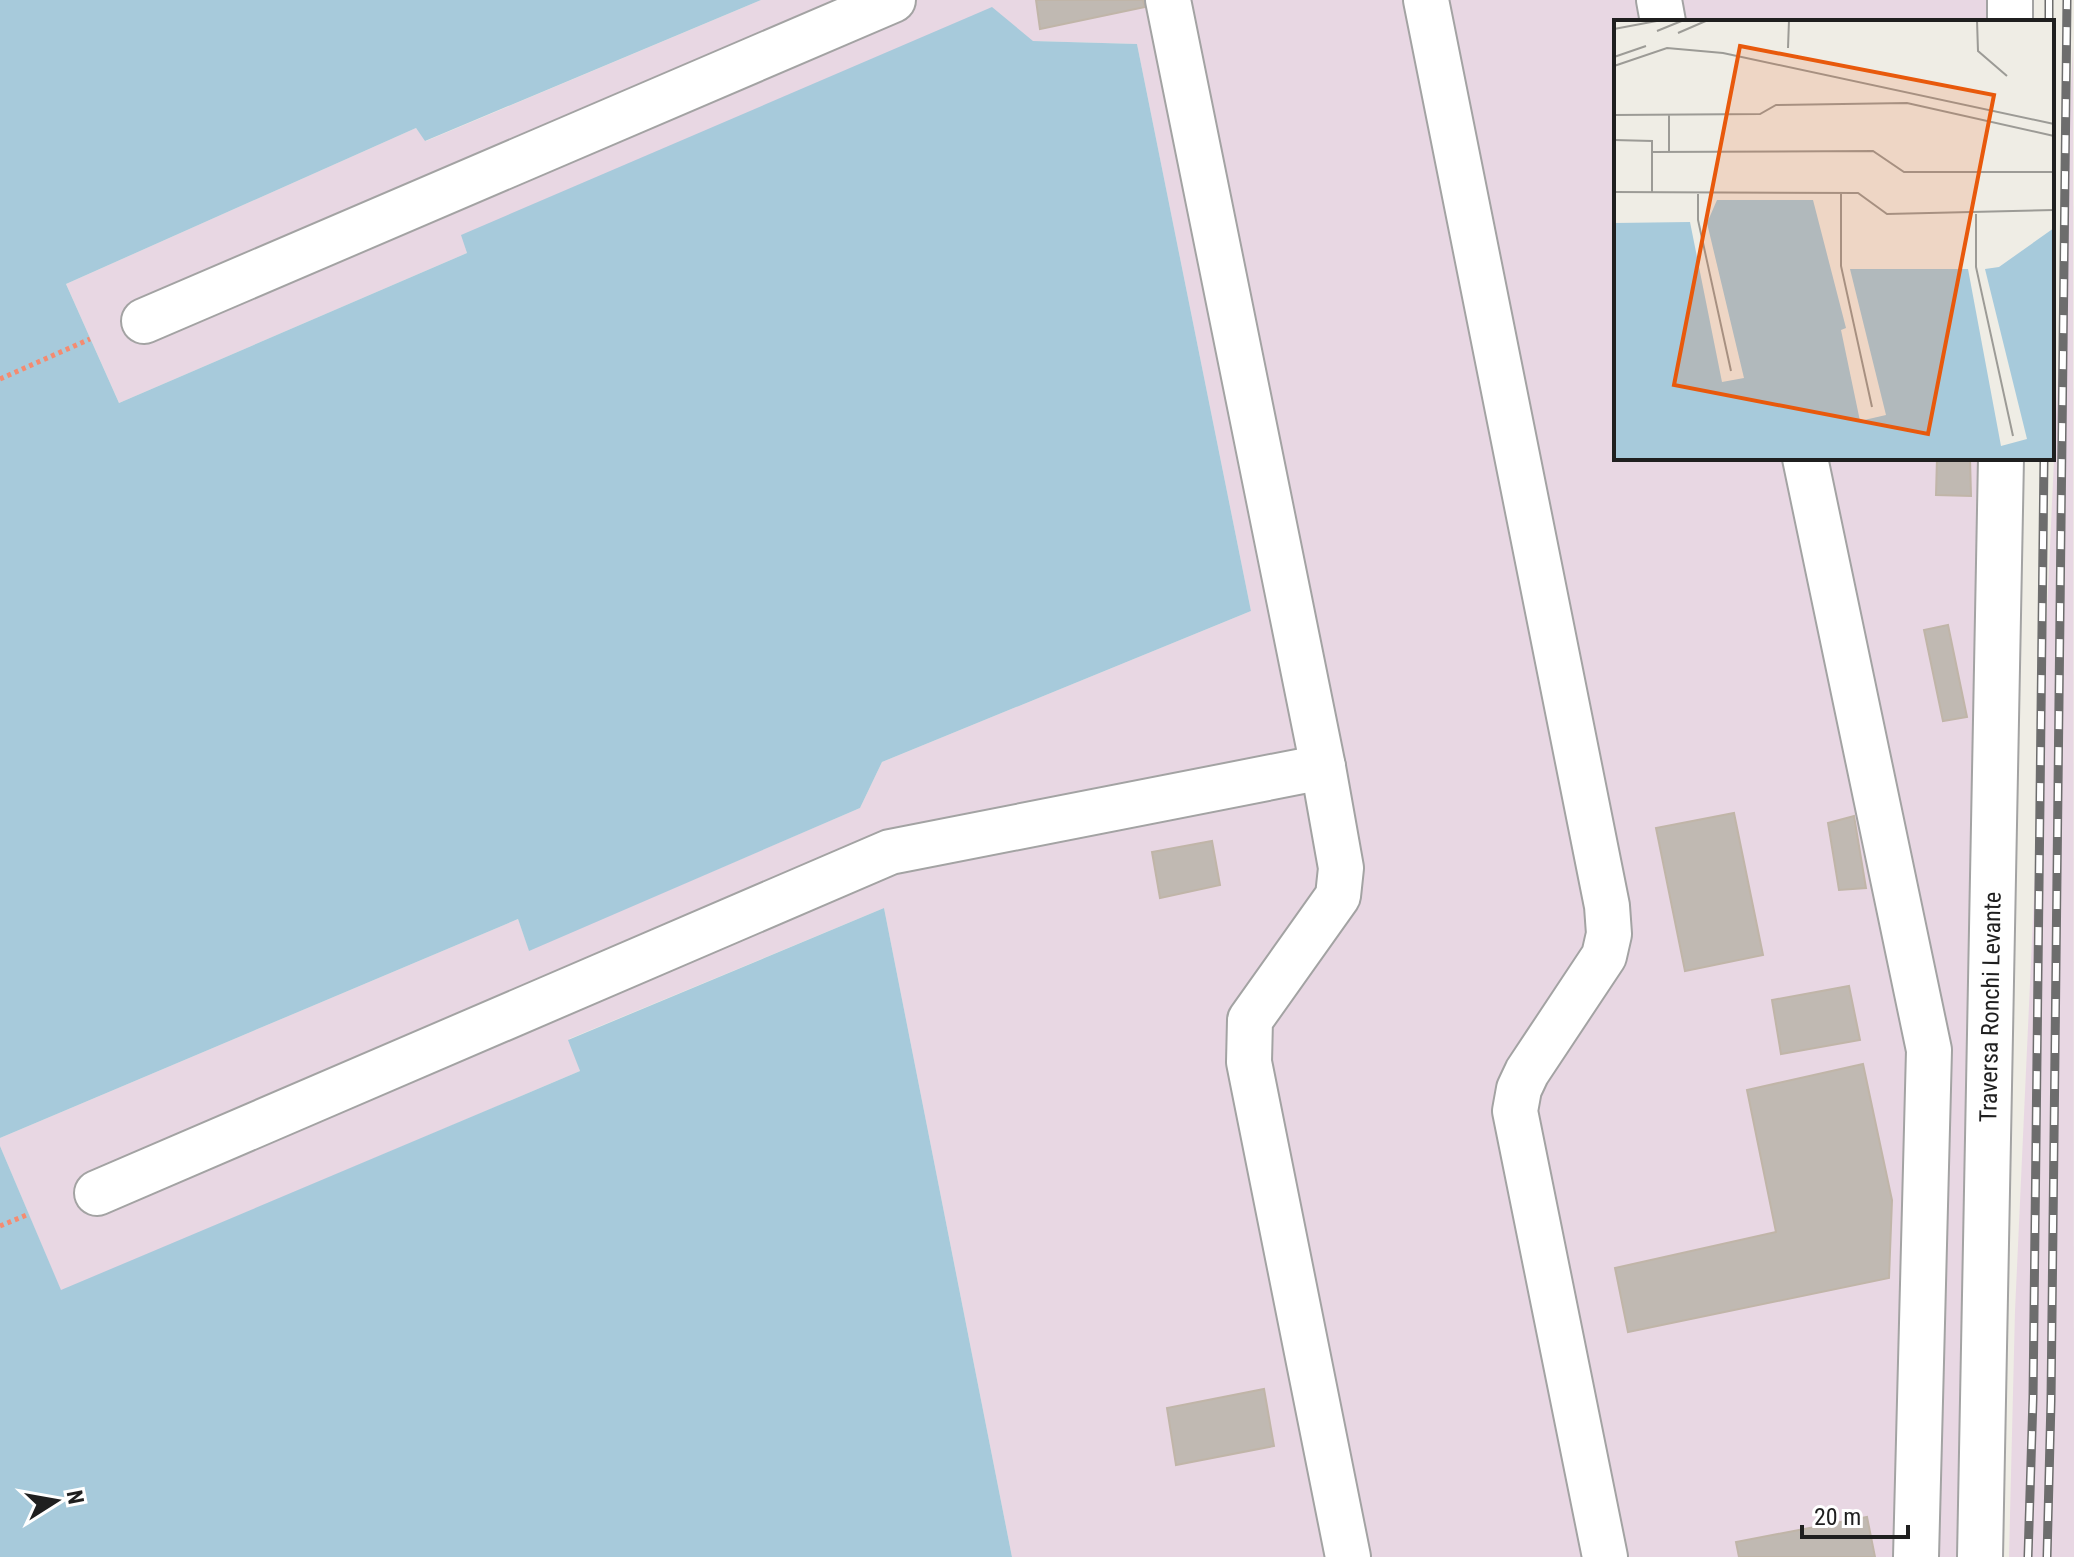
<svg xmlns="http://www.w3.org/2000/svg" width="2074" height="1557" font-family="'Roboto Condensed',sans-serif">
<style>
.industrial{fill:#e8d7e3}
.water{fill:#a7cadb}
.building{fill:#c0b9b2;stroke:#c0b5a8;stroke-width:2}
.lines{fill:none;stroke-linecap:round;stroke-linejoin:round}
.minor-casing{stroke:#a3a3a3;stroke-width:48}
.path{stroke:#f58b70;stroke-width:5;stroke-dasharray:4 4;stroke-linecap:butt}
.minor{stroke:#fff;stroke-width:44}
.rail-casing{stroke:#6d6d6d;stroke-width:9}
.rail{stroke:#fff;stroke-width:6;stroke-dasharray:18;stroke-linecap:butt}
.labels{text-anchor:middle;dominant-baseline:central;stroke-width:6;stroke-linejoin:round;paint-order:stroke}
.street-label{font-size:24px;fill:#1f1f1f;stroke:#fff}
.inset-road{fill:none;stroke:#9c9b96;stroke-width:2}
.view{fill:#e8590c;fill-opacity:0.15;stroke:#e8590c;stroke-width:4}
.inset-edge{fill:none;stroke:#1f1f1f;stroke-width:4}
</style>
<rect width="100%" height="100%" fill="#efede5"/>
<g class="industrial">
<path d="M 761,0 L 1987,0 L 1986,22 L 1616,22 L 1616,458 L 1980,458 L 1969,1156 L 1958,1557 L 1012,1557 L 884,908 L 569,1039 L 580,1071 L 61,1291 L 0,1146 L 0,1138 L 518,919 L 529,950 L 860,808 L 882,762 L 1251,611 L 1137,44 L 1032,41 L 462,235 L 467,253 L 119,403 L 66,284 L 416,128 L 426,141 Z"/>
<path d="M 2073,45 L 2074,1557 L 2009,1557 L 2015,1311 Z"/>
</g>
<g class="water">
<path d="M 0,0 L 761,0 L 425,141 L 416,128 L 66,284 L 119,403 L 467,253 L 461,235 L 992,7 L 1033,41 L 1137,44 L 1251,611 L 882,762 L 860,808 L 529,951 L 518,919 L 0,1138 Z"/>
<path d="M 884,908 L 1012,1557 L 0,1557 L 0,1146 L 61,1290 L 580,1071 L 568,1040 Z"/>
</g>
<g class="building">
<path d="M 1036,0 L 1143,0 L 1145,7 L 1040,29 Z"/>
<path d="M 1937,458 L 1970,458 L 1971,496 L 1936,495 Z"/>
<path d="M 1948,625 L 1967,717 L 1943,721 L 1924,630 Z"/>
<path d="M 1734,813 L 1763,955 L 1685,971 L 1656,828 Z"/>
<path d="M 1854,816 L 1866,888 L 1839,890 L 1828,823 Z"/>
<path d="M 1212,841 L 1220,885 L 1160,898 L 1152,852 Z"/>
<path d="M 1849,986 L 1860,1040 L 1781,1054 L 1772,1000 Z"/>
<path d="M 1863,1064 L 1892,1200 L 1889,1278 L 1628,1332 L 1615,1268 L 1776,1232 L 1747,1090 Z"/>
<path d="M 1264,1389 L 1274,1446 L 1176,1465 L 1167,1408 Z"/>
<path d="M 1867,1517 L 1875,1557 L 1739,1557 L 1736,1542 Z"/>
</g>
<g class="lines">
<defs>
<g id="minor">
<path d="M 1168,0 L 1323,767 L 1341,868 L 1338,896 L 1250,1020 L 1249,1062 L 1348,1557"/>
<path d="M 1426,0 L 1607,906 L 1609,934 L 1604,956 L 1527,1072 L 1519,1089 L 1515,1111 L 1605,1557"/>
<path d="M 1659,0 L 1663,22"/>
<path d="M 2010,22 L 2010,0"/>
<path d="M 144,321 L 893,0"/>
<path d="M 1805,458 L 1929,1050 L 1916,1557"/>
<path d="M 97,1193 L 890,852 L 1323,767"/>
<path id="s1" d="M 1980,1557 L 2001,458"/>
</g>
</defs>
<use href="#minor" class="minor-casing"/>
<g class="path">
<path d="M 0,379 L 90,339"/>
<path d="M 0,1226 L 29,1214"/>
</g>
<use href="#minor" class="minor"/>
<defs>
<g id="rail">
<path d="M 2049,0 L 2049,22"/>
<path d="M 2028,1557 L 2033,1398 L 2044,458"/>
<path d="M 2047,1557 L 2051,1401 L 2067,0"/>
</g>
</defs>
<use href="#rail" class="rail-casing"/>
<use href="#rail" class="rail"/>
</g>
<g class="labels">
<g class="street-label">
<text stroke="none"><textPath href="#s1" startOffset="550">Traversa Ronchi Levante</textPath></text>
</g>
</g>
<g transform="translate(1614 20)">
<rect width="440" height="440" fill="#efede5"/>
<path d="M 103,180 L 199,180 L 232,308 L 227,310 L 246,401 L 272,395 L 236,249 L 354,249 L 387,426 L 413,419 L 371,249 L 385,247 L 440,208 L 440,440 L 0,440 L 0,203 L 76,202 L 108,362 L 130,358 L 93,203 Z" fill="#a7cadb"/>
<path class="inset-road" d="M 363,0 L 364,31 L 393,56M 0,9 L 48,0M 43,11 L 70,0M 64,13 L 94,0M 174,28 L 175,0M 0,37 L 32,26M 0,46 L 53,28 L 109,33 L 440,104M 0,95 L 146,94 L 162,85 L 293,83 L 440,116M 0,120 L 38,121 L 38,173M 38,132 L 259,131 L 290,152 L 440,152M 55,132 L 55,94M 0,172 L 244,173 L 273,194 L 440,190M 227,173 L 227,246 L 258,387M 84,174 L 84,200 L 117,351M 362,194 L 362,247 L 399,416"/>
<path class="view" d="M 126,26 L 380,75 L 314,414 L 60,365 Z"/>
<rect width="440" height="440" class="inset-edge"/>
</g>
<g transform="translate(56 1501) rotate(79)" stroke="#ffffff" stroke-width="6" paint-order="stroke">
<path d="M0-6L14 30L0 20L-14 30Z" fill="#1f1f1f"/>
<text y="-12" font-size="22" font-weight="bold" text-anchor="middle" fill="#1f1f1f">N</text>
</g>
<path d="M1802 1525v12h106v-12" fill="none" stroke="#1f1f1f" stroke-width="4"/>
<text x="1814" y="1525" font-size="24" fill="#1f1f1f" stroke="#ffffff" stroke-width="6" paint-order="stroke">20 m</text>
</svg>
